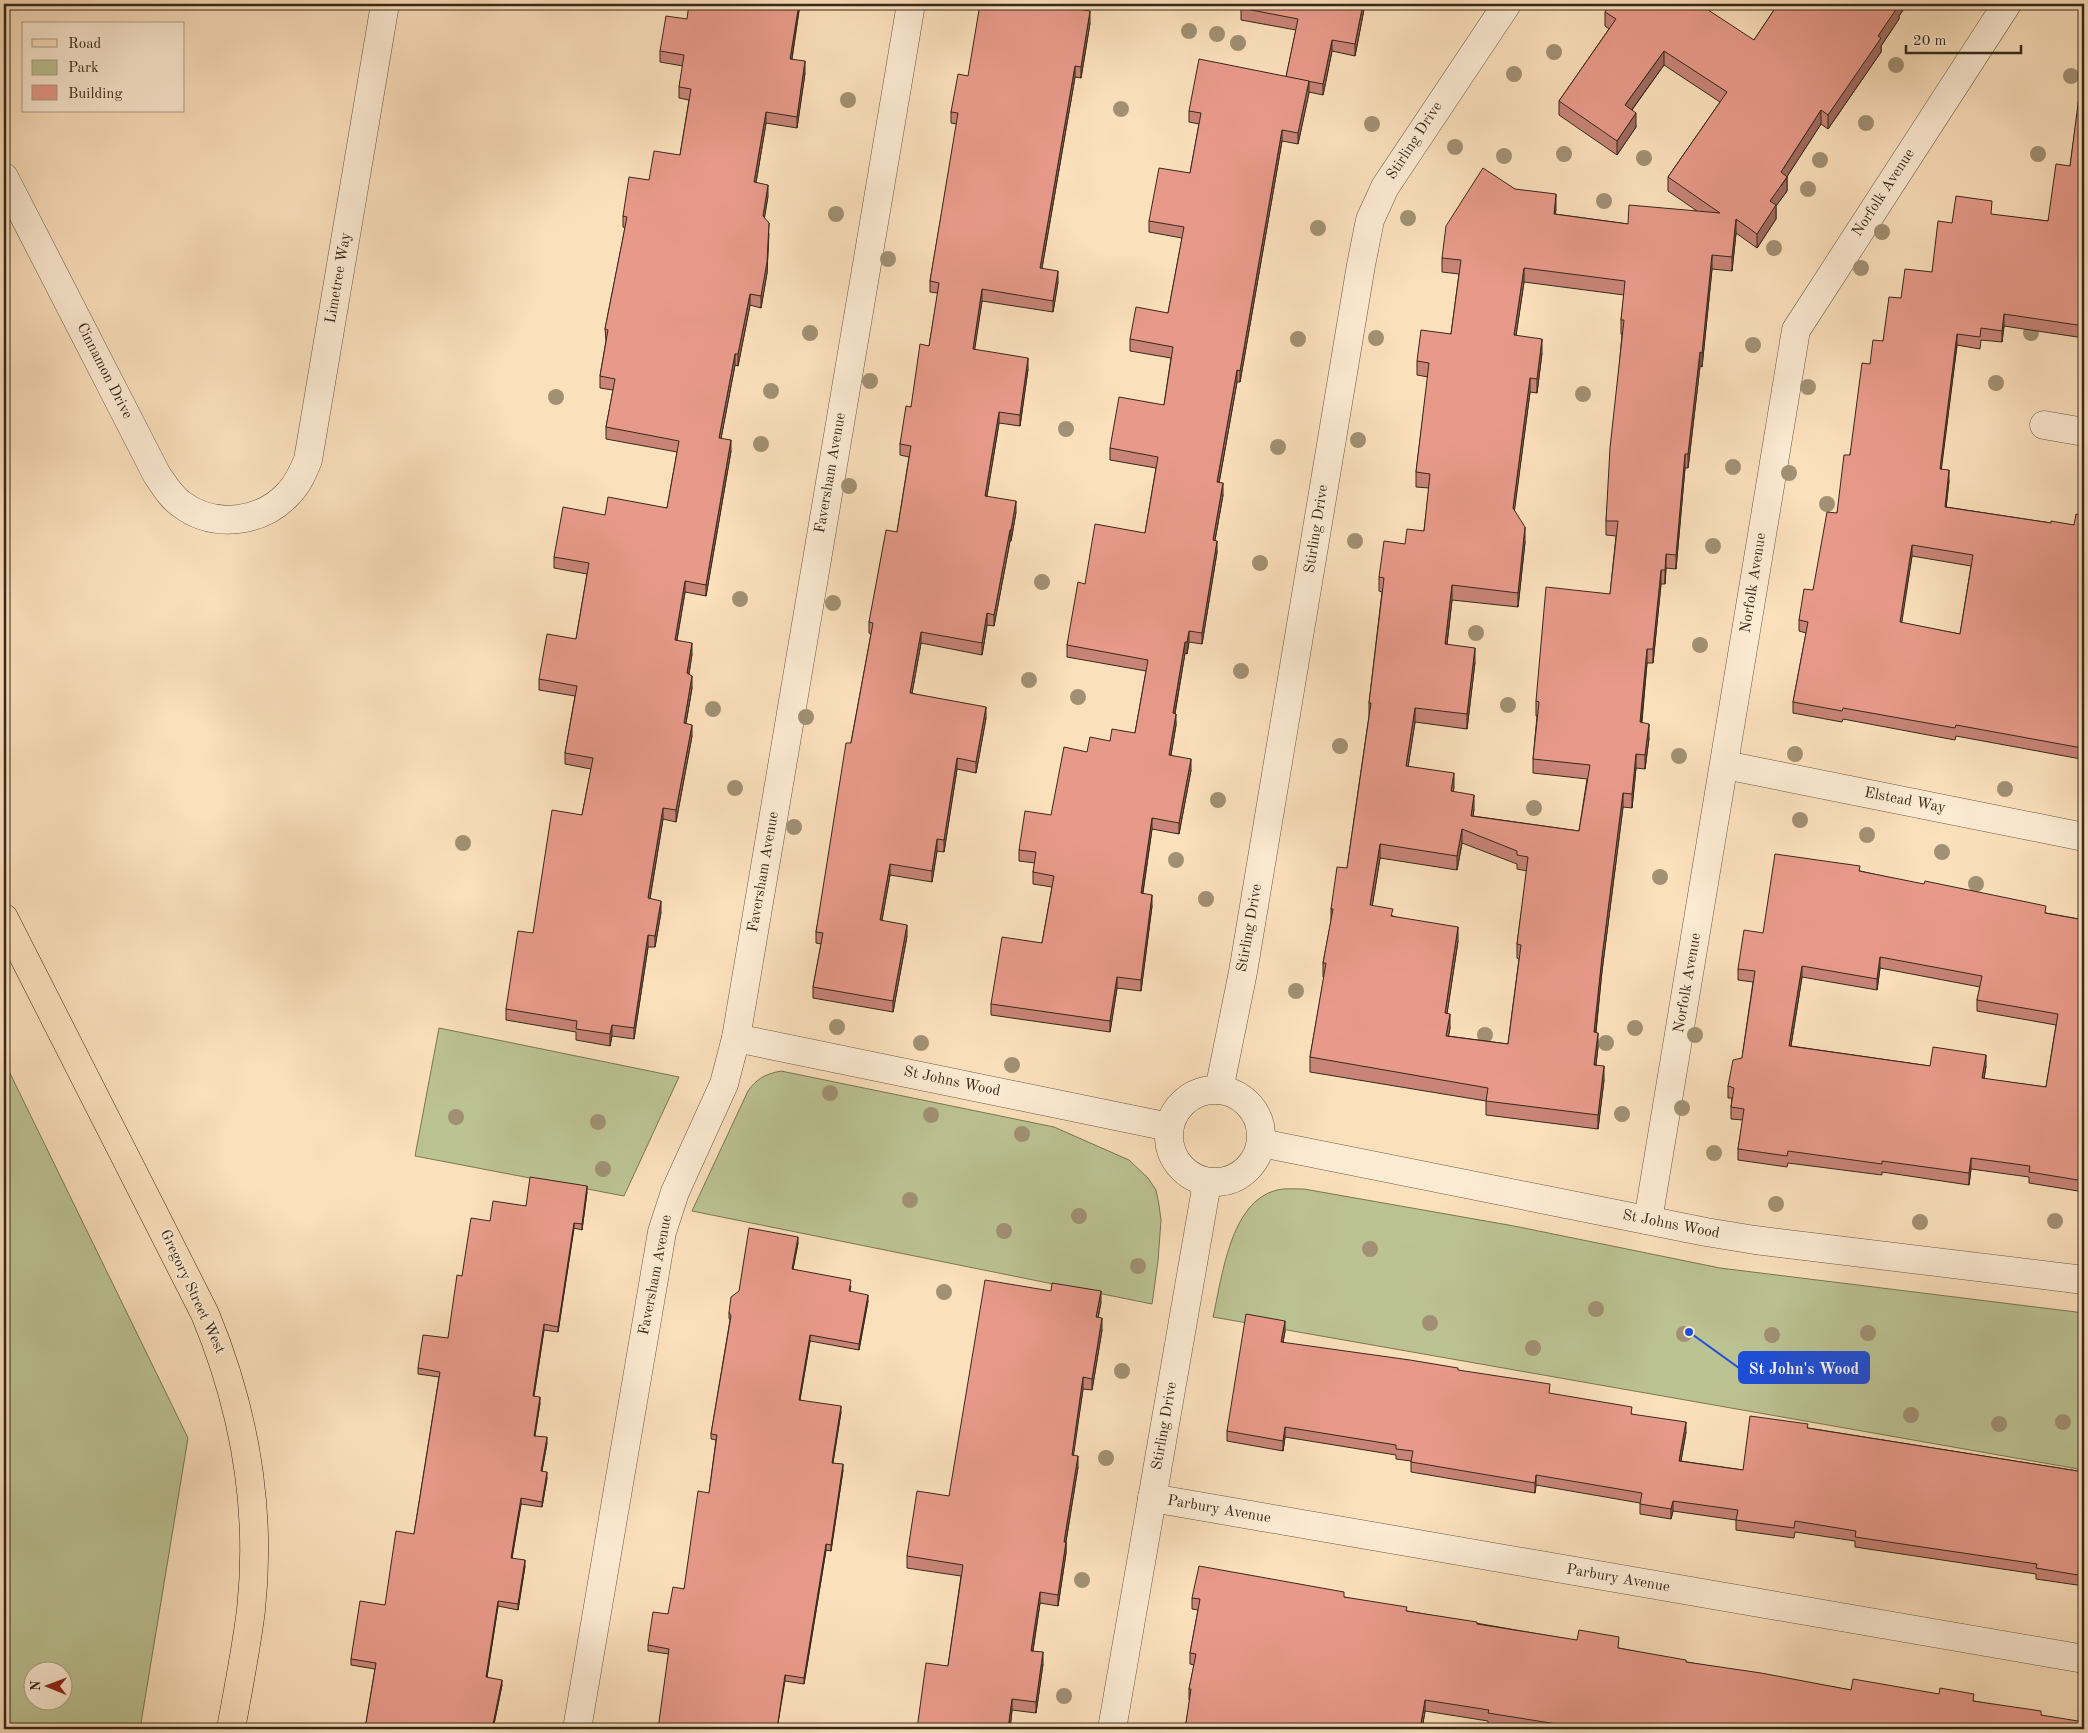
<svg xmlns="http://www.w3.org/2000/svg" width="2088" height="1733" font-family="'Old Standard TT',serif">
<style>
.green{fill:#bcc393;stroke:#797656;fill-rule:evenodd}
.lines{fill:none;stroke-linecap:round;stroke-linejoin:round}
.minor-casing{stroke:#675642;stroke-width:29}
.major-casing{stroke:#36281a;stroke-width:29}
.minor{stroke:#fcebd3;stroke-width:28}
.major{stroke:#fbe0bc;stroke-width:28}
.tree{fill:#a19073}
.wall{fill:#c88477;stroke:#36281a;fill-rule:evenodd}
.shaded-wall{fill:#a26c61;stroke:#36281a}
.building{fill:#e89a8a;stroke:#36281a;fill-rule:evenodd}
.labels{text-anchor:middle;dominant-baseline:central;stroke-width:4;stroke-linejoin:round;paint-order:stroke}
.street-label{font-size:15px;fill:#36281a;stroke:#fcebd3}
.leader{fill:none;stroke:#1d4ed8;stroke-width:2}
.callout-dot{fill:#1d4ed8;stroke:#fcebd3;stroke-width:2}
.callout{fill:#1d4ed8;stroke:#1d4ed8;stroke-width:2}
.callout-label{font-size:16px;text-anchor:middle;font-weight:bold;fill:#fff}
</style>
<rect width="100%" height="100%" fill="#fbe0bc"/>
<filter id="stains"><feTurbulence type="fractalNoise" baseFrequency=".004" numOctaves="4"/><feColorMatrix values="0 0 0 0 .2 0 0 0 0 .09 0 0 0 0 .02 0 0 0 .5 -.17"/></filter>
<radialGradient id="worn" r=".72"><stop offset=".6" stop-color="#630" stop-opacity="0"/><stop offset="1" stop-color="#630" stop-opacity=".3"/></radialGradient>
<g class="green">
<path d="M 439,1028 L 679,1077 L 624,1196 L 415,1156 Z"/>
<path d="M 4,1061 L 188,1438 L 140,1729 L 4,1729 ZM 32,1670 L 62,1670 L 62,1700 L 32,1700 Z"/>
<path d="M 781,1071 L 1054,1127 L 1129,1160 L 1148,1178 L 1156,1190 L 1159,1205 L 1161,1220 L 1158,1261 L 1152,1304 L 692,1211 L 748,1091 C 757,1078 766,1074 781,1071 Z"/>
<path d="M 1304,1189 L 1514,1226 L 1720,1268 L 2084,1313 L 2084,1470 L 1213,1317 C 1222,1278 1230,1201 1277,1190 C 1285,1188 1295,1189 1304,1189 Z"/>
</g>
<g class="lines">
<defs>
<g id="minor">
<path d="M 4,177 L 157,475 C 164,485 171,497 181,504 C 214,529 262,523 289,493 C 298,484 303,472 308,460 L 385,4"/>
<path d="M 2044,425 L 2084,432"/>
<path d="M 1725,765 L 2084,837"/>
<path d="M 736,1038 L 1169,1127"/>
<circle cx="1215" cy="1136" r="46"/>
<path d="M 1219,1090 L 1243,972 L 1361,265 L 1370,220 L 1385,187 L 1507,4"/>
<path d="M 1261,1143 L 1706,1232 L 1755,1240 L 2084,1280"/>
<path d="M 1648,1220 L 1796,330 L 2007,4"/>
<path d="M 1152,1498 L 2084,1659"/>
<path d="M 577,1729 L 662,1232 L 675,1192 L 724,1084 L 736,1038 L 911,4"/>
<path d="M 1112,1729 L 1207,1183"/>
</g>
<path id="major" d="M 4,918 L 205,1314 C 244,1408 262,1507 251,1610 C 246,1650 238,1690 231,1729"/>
</defs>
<use href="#minor" class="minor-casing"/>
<use href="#major" class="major-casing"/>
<use href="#minor" class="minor"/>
<use href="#major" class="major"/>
</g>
<g class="tree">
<circle cx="1189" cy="31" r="8"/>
<circle cx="1217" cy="34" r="8"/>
<circle cx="1238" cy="43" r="8"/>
<circle cx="1554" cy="52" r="8"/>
<circle cx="1896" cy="65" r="8"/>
<circle cx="1514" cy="74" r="8"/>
<circle cx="2071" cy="76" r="8"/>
<circle cx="848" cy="100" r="8"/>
<circle cx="1121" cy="109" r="8"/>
<circle cx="1866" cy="123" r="8"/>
<circle cx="1372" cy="124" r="8"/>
<circle cx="1455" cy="147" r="8"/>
<circle cx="1564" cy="154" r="8"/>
<circle cx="2038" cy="154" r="8"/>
<circle cx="1504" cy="156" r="8"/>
<circle cx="1644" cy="158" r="8"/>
<circle cx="1820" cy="160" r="8"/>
<circle cx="1808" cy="189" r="8"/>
<circle cx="1604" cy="201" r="8"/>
<circle cx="836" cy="214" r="8"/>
<circle cx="1408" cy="218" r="8"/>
<circle cx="1318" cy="228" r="8"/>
<circle cx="1882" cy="232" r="8"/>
<circle cx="1774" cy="248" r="8"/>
<circle cx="888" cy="259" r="8"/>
<circle cx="1861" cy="268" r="8"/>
<circle cx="810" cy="333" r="8"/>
<circle cx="2031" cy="333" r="8"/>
<circle cx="1376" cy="338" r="8"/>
<circle cx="1298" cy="339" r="8"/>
<circle cx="1753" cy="345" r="8"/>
<circle cx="870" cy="381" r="8"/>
<circle cx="1996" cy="383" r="8"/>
<circle cx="1808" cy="387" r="8"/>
<circle cx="771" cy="391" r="8"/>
<circle cx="1583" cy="394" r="8"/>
<circle cx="556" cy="397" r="8"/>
<circle cx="1066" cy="429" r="8"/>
<circle cx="1358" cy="440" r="8"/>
<circle cx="761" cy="444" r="8"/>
<circle cx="1278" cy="447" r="8"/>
<circle cx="1733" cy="467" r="8"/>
<circle cx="1789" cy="473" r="8"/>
<circle cx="849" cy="486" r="8"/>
<circle cx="1827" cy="504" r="8"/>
<circle cx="1355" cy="541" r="8"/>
<circle cx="1713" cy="546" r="8"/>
<circle cx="1260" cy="563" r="8"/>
<circle cx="1042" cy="582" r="8"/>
<circle cx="740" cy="599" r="8"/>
<circle cx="833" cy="603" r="8"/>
<circle cx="1476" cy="633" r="8"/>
<circle cx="1700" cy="645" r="8"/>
<circle cx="1241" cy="671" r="8"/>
<circle cx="1029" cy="680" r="8"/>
<circle cx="1078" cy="697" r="8"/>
<circle cx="1508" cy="705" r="8"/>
<circle cx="713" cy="709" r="8"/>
<circle cx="806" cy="717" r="8"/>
<circle cx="1340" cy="746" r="8"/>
<circle cx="1795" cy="754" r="8"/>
<circle cx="1679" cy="756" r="8"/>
<circle cx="735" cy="788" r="8"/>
<circle cx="2005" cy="789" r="8"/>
<circle cx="1218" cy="800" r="8"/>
<circle cx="1534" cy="808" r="8"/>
<circle cx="1800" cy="820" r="8"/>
<circle cx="794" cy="827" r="8"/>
<circle cx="1867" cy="835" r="8"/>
<circle cx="463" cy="843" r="8"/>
<circle cx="1942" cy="852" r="8"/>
<circle cx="1176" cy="860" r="8"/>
<circle cx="1660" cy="877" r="8"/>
<circle cx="1976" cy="884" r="8"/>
<circle cx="1206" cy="899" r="8"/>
<circle cx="1296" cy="991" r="8"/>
<circle cx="837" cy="1027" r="8"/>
<circle cx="1635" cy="1028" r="8"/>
<circle cx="1485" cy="1035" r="8"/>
<circle cx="1695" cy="1035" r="8"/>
<circle cx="921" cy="1043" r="8"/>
<circle cx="1606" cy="1043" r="8"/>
<circle cx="1012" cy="1065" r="8"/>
<circle cx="830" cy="1093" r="8"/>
<circle cx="1682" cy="1108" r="8"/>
<circle cx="1622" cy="1114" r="8"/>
<circle cx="931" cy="1115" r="8"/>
<circle cx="456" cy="1117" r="8"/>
<circle cx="598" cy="1122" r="8"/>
<circle cx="1022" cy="1134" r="8"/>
<circle cx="1714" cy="1153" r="8"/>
<circle cx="603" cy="1169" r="8"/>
<circle cx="910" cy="1200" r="8"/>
<circle cx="1776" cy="1204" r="8"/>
<circle cx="1079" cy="1216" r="8"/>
<circle cx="2055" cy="1221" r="8"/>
<circle cx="1920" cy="1222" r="8"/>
<circle cx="1004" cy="1231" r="8"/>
<circle cx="1370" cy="1249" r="8"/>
<circle cx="1138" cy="1266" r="8"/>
<circle cx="944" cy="1292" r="8"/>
<circle cx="1596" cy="1309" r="8"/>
<circle cx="1430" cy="1323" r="8"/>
<circle cx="1868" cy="1333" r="8"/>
<circle cx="1684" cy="1334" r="8"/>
<circle cx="1772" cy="1335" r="8"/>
<circle cx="1533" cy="1348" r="8"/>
<circle cx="1122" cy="1371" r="8"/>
<circle cx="1911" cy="1415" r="8"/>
<circle cx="2063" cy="1422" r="8"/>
<circle cx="1999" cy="1424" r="8"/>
<circle cx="1106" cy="1458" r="8"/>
<circle cx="1082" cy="1580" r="8"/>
<circle cx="1064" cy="1696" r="8"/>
</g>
<g class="wall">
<path d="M 800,4 L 792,59 L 805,73 L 797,128 L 766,123 L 756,183 L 768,196 L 764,218 L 769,234 L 767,273 L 761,308 L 750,305 L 738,366 L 735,365 L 721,438 L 731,451 L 706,596 L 685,592 L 677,640 L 692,654 L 689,674 L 692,688 L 686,723 L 692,736 L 676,822 L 663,819 L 650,899 L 661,912 L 655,947 L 648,947 L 634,1039 L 612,1036 L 610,1046 L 576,1040 L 576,1032 L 506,1020 L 506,1009 L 533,933 L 582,815 L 591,769 L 565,764 L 565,753 L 575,696 L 539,690 L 539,679 L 576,639 L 587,574 L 554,568 L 554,557 L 605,515 L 667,508 L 677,452 L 606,439 L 606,427 L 613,390 L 600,388 L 600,376 L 606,341 L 605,329 L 625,228 L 623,227 L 623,216 L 649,180 L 680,155 L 689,100 L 679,98 L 679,87 L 683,66 L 660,62 L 660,51 L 687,19 Z"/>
<path d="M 1365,4 L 1355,56 L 1332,51 L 1323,95 L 1309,92 L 1298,144 L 1282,141 L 1240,382 L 1237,382 L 1219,483 L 1223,495 L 1215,540 L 1217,552 L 1202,644 L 1189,642 L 1187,654 L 1185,653 L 1175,714 L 1176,725 L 1171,755 L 1191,770 L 1179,834 L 1152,829 L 1143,893 L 1152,906 L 1141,991 L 1117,988 L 1110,1032 L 991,1015 L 991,1004 L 1042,943 L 1052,887 L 1033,884 L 1033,872 L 1035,863 L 1019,861 L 1019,850 L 1051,815 L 1087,752 L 1110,741 L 1135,733 L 1146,671 L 1067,657 L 1067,645 L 1085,584 L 1145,533 L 1156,468 L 1110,460 L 1110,448 L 1164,405 L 1171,358 L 1130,351 L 1130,339 L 1168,313 L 1182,238 L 1149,232 L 1149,221 L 1190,173 L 1199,124 L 1189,122 L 1189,111 L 1286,77 L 1296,30 L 1241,20 L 1241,8 Z"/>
<path d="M 1778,4 L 1907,4 L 1899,16 L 1899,19 L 1881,46 L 1881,52 L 1828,129 L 1821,124 L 1787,176 L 1787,191 L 1776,206 L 1776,219 L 1757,248 L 1736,233 L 1732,271 L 1712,269 L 1702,367 L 1700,366 L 1688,468 L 1685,468 L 1676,569 L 1666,568 L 1665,584 L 1661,584 L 1653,663 L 1647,663 L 1642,722 L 1649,738 L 1645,769 L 1636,768 L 1632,808 L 1623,807 L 1602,971 L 1596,1033 L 1598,1047 L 1596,1065 L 1604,1080 L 1598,1129 L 1486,1115 L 1486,1101 L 1310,1072 L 1310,1057 L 1324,977 L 1323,977 L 1323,963 L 1331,921 L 1331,909 L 1347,868 L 1369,716 L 1369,703 L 1382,592 L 1379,591 L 1379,577 L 1405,544 L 1424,531 L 1429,488 L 1416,487 L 1416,472 L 1428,377 L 1417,375 L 1417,361 L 1451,334 L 1459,274 L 1442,272 L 1442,258 L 1515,189 L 1556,209 L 1555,214 L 1628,224 L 1697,211 L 1668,191 L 1668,177 L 1720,102 L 1664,65 L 1632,110 L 1636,127 L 1617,155 L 1559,115 L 1559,101 L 1609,29 L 1605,26 L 1605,12 L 1754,40 ZM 1524,282 L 1624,295 L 1621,320 L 1621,334 L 1622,334 L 1606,521 L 1606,535 L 1616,536 L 1610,594 L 1536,701 L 1536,716 L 1537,716 L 1533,759 L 1533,773 L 1587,779 L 1579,831 L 1473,816 L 1474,809 L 1453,792 L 1454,787 L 1408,766 L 1415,722 L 1467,729 L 1475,662 L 1447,645 L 1452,600 L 1518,607 L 1525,542 L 1514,511 L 1530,392 L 1537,393 L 1542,353 L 1516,335 ZM 1462,843 L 1517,864 L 1517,869 L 1527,871 L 1517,944 L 1517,958 L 1519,959 L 1508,1044 L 1448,1036 L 1450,1028 L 1447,1013 L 1458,941 L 1393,916 L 1372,906 L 1380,858 L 1457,870 Z"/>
<path d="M 1090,23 L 1081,78 L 1075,77 L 1042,268 L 1058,282 L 1053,312 L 982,301 L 974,350 L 1028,369 L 1020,426 L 999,423 L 987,496 L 1016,512 L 1011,541 L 1010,541 L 994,626 L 987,625 L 982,655 L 921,643 L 912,693 L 986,718 L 976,773 L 957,769 L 944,852 L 937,851 L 932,882 L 890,875 L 882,920 L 907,936 L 893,1012 L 813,998 L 813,987 L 821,944 L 816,943 L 816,932 L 871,634 L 869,633 L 869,622 L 897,532 L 909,457 L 900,455 L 900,444 L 929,346 L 938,293 L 930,292 L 930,281 L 957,124 L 951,123 L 951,112 L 968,76 Z"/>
<path d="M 2084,66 L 2084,338 L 2004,326 L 2002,342 L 1981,340 L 1980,349 L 1957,345 L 1941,469 L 1949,481 L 1946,507 L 2051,523 L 2074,525 L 2084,516 L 2084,765 L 2081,765 L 2081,759 L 1956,736 L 1955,740 L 1843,719 L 1842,722 L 1793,713 L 1793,702 L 1806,633 L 1799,631 L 1799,620 L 1813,590 L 1837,513 L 1870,364 L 1883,341 L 1901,298 L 1932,272 L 1952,223 L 1992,215 L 2048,221 L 2070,166 ZM 1912,556 L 1971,566 L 1960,634 L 1901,623 Z"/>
<path d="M 1860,871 L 2046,913 L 2084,920 L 2084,1192 L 2029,1183 L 2029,1177 L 1971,1169 L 1969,1185 L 1882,1172 L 1882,1175 L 1788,1163 L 1787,1167 L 1738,1160 L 1738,1149 L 1743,1120 L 1731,1119 L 1731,1107 L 1732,1098 L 1728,1098 L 1728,1086 L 1742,1058 L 1753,982 L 1738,980 L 1738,969 ZM 1880,968 L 1980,987 L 1977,1000 L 1977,1011 L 2056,1025 L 2046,1087 L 1984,1079 L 1986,1066 L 1930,1066 L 1791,1046 L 1802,977 L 1877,990 Z"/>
<path d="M 587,1192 L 582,1230 L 574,1228 L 558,1332 L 544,1330 L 534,1396 L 540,1403 L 535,1436 L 547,1443 L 542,1471 L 547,1478 L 542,1507 L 521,1504 L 512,1558 L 525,1566 L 518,1610 L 498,1606 L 487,1677 L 502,1685 L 493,1729 L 365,1729 L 375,1669 L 351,1665 L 351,1659 L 385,1605 L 414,1534 L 439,1377 L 418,1374 L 418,1368 L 448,1338 L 462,1276 L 490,1221 L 526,1206 Z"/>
<path d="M 798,1243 L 793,1269 L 851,1286 L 850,1291 L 868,1301 L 859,1350 L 810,1341 L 800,1400 L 841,1412 L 833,1463 L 843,1470 L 831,1551 L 826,1550 L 804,1684 L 785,1681 L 669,1654 L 648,1651 L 648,1645 L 684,1589 L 709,1493 L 716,1440 L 711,1439 L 711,1434 L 730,1320 L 729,1318 L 729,1312 Z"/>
<path d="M 1101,1302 L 1098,1318 L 1102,1330 L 1092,1390 L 1083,1389 L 1073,1455 L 1078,1467 L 1066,1542 L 1066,1553 L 1058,1606 L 1040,1603 L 1033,1651 L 1043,1664 L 1036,1713 L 1012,1710 L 1010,1729 L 917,1729 L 948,1666 L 961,1576 L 907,1568 L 907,1556 L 949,1496 Z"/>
<path d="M 1285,1331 L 1283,1343 L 1458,1371 L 1632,1414 L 1686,1432 L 1681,1461 L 1743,1470 L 1808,1428 L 2084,1472 L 2084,1586 L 2036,1579 L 2036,1574 L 1855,1547 L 1855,1541 L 1795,1532 L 1794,1538 L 1736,1530 L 1736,1520 L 1673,1511 L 1671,1519 L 1640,1514 L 1640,1503 L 1536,1485 L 1535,1493 L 1411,1472 L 1411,1461 L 1396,1459 L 1396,1455 L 1285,1437 L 1283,1451 L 1227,1441 L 1227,1431 Z"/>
<path d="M 1344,1597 L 1407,1611 L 1619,1648 L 1686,1662 L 1851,1690 L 1974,1701 L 2041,1715 L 2084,1729 L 1521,1729 L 1488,1724 L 1488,1721 L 1425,1711 L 1422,1729 L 1185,1729 L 1190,1700 L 1189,1700 L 1189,1689 L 1194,1665 L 1190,1664 L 1190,1653 L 1198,1610 L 1192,1609 L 1192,1598 Z"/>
</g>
<g class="shaded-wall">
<path d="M 799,4 L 800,4 L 790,70 L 790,59 Z"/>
<path d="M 1363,4 L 1365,4 L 1355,56 L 1355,44 Z"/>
<path d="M 1897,4 L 1907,4 L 1899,16 L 1899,19 L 1881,46 L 1881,52 L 1828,129 L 1828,115 L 1878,36 Z"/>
<path d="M 1090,11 L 1090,23 L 1081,78 L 1081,67 Z"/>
<path d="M 1332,40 L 1332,51 L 1323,95 L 1323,84 Z"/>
<path d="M 1664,51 L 1664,65 L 1625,119 L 1625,105 Z"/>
<path d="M 805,61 L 805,73 L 797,128 L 797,117 Z"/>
<path d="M 1075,66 L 1075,77 L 1040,279 L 1040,268 Z"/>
<path d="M 1309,81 L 1309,93 L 1298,144 L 1298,133 Z"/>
<path d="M 1821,110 L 1821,124 L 1781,186 L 1787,177 L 1787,191 L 1776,206 L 1776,219 L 1757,248 L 1757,234 L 1770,201 L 1781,172 Z"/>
<path d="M 766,112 L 766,123 L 754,194 L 754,182 Z"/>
<path d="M 1636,113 L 1636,127 L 1617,155 L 1617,141 Z"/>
<path d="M 1282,130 L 1282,141 L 1240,382 L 1240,371 Z"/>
<path d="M 768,185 L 768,196 L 763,227 L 763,216 Z"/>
<path d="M 1556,194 L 1556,209 L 1554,228 L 1554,214 Z"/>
<path d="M 1736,219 L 1736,233 L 1732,271 L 1732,257 Z"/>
<path d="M 769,223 L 767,273 L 761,308 L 761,296 Z"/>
<path d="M 1712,255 L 1712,269 L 1702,367 L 1702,353 Z"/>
<path d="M 1524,268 L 1524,282 L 1514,349 L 1514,335 Z"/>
<path d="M 1058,271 L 1058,282 L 1053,312 L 1053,301 Z"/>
<path d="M 982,289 L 982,301 L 973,361 L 973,349 Z"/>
<path d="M 750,294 L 750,305 L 738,366 L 738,354 Z"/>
<path d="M 2004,314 L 2004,326 L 2002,342 L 2002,331 Z"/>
<path d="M 1957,334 L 1957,345 L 1940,480 L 1940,469 Z"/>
<path d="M 1542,339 L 1542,353 L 1537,393 L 1537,379 Z"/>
<path d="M 1700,352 L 1700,366 L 1688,468 L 1688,454 Z"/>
<path d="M 735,354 L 735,365 L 719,449 L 719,438 Z"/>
<path d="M 1028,358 L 1028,369 L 1020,426 L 1020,415 Z"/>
<path d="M 1237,370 L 1237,382 L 1217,494 L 1217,482 Z"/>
<path d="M 1530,378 L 1530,392 L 1513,522 L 1513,508 Z"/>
<path d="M 999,412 L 999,423 L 985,507 L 985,496 Z"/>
<path d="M 731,440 L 731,451 L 706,596 L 706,585 Z"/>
<path d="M 1685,454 L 1685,468 L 1676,569 L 1676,555 Z"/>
<path d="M 1949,470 L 1949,481 L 1945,518 L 1945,507 Z"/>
<path d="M 1223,483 L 1223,495 L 1213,551 L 1213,540 Z"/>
<path d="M 1016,501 L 1016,512 L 1011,541 L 1011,530 Z"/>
<path d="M 1525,527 L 1525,542 L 1518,607 L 1518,593 Z"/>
<path d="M 1010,530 L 1010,541 L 994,626 L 994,615 Z"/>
<path d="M 1217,541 L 1217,552 L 1202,644 L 1202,633 Z"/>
<path d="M 1912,545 L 1912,556 L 1900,634 L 1900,622 Z"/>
<path d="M 1666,554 L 1666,568 L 1665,584 L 1665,570 Z"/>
<path d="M 1661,570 L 1661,584 L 1653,663 L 1653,649 Z"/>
<path d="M 685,581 L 685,592 L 675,651 L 675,640 Z"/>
<path d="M 1452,585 L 1452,600 L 1445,659 L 1445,644 Z"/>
<path d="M 987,613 L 987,625 L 982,655 L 982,643 Z"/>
<path d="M 1189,631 L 1189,642 L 1187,654 L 1187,642 Z"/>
<path d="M 921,632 L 921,643 L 910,704 L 910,693 Z"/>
<path d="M 1185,642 L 1185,653 L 1173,724 L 1173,713 Z"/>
<path d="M 692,643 L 692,654 L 687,685 L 687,673 Z"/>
<path d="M 1475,648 L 1475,662 L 1467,729 L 1467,714 Z"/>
<path d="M 1647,649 L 1647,663 L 1640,736 L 1640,722 Z"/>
<path d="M 692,676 L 692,688 L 684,734 L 684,723 Z"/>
<path d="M 986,707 L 986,718 L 976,773 L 976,762 Z"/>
<path d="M 1415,708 L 1415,722 L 1406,780 L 1406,766 Z"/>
<path d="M 1176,714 L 1176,725 L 1169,766 L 1169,755 Z"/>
<path d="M 1649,724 L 1649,738 L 1645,769 L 1645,755 Z"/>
<path d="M 692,725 L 692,736 L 676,822 L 676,810 Z"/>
<path d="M 1636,754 L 1636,768 L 1632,808 L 1632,794 Z"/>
<path d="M 957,758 L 957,769 L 944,852 L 944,840 Z"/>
<path d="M 1191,759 L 1191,770 L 1179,834 L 1179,823 Z"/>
<path d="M 1454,773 L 1454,787 L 1451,806 L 1451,791 Z"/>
<path d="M 1623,793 L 1623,807 L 1602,971 L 1594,1047 L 1594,1032 L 1602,957 Z"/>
<path d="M 1474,795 L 1474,809 L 1471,830 L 1471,816 Z"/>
<path d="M 663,808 L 663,819 L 648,910 L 648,898 Z"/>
<path d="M 1152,818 L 1152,829 L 1141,904 L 1141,893 Z"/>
<path d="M 1462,829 L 1462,843 L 1457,870 L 1457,856 Z"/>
<path d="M 937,839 L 937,851 L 932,882 L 932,871 Z"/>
<path d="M 1380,844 L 1380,858 L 1370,920 L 1370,905 Z"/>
<path d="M 890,864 L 890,875 L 880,931 L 880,920 Z"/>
<path d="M 1152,895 L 1152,906 L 1141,991 L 1141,980 Z"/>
<path d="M 661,901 L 661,912 L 655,947 L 655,936 Z"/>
<path d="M 907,925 L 907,936 L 893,1012 L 893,1001 Z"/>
<path d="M 1458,927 L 1458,941 L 1445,1027 L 1445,1013 Z"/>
<path d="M 648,935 L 648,947 L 634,1039 L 634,1028 Z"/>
<path d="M 1880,957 L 1880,968 L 1877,990 L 1877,979 Z"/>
<path d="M 1802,966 L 1802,977 L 1789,1057 L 1789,1046 Z"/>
<path d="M 1117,977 L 1117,988 L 1110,1032 L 1110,1021 Z"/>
<path d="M 1450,1014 L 1450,1028 L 1446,1050 L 1446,1036 Z"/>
<path d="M 612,1025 L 612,1036 L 610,1046 L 610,1034 Z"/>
<path d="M 1598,1033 L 1598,1047 L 1594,1079 L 1594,1065 Z"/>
<path d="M 1986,1055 L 1986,1066 L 1982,1090 L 1982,1078 Z"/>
<path d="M 1604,1066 L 1604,1080 L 1598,1129 L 1598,1115 Z"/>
<path d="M 1971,1158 L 1971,1169 L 1969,1185 L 1969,1173 Z"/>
<path d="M 587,1186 L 587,1192 L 582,1230 L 582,1224 Z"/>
<path d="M 574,1223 L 574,1228 L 558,1332 L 558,1327 Z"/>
<path d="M 798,1237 L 798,1243 L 792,1274 L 792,1269 Z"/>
<path d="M 1101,1291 L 1101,1302 L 1096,1329 L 1096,1317 Z"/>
<path d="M 868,1295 L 868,1301 L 859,1350 L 859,1344 Z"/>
<path d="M 1102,1318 L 1102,1330 L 1092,1390 L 1092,1379 Z"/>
<path d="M 1285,1321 L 1285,1331 L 1281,1353 L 1281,1342 Z"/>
<path d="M 544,1324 L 544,1330 L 533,1402 L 533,1396 Z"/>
<path d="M 810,1335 L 810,1341 L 799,1405 L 799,1400 Z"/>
<path d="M 1083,1377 L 1083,1389 L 1072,1466 L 1072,1455 Z"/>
<path d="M 540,1397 L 540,1403 L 534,1441 L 534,1436 Z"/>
<path d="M 841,1406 L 841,1412 L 832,1468 L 832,1463 Z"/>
<path d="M 1686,1422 L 1686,1432 L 1679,1471 L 1679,1461 Z"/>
<path d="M 1285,1427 L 1285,1437 L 1283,1451 L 1283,1441 Z"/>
<path d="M 547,1437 L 547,1443 L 541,1476 L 541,1471 Z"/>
<path d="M 1078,1456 L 1078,1467 L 1064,1553 L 1064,1542 Z"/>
<path d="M 843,1464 L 843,1470 L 831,1551 L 831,1545 Z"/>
<path d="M 547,1472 L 547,1478 L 542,1507 L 542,1502 Z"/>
<path d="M 1536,1475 L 1536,1485 L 1535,1493 L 1535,1483 Z"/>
<path d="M 521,1498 L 521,1504 L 511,1564 L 511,1558 Z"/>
<path d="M 1673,1501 L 1673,1511 L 1671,1519 L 1671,1509 Z"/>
<path d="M 1066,1542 L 1066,1553 L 1058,1606 L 1058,1595 Z"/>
<path d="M 826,1544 L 826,1550 L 804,1684 L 804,1678 Z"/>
<path d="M 525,1560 L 525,1566 L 518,1610 L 518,1604 Z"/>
<path d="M 1040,1592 L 1040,1603 L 1031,1662 L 1031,1651 Z"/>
<path d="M 498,1601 L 498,1606 L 486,1683 L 486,1677 Z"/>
<path d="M 1043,1652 L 1043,1664 L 1036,1713 L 1036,1702 Z"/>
<path d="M 785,1675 L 785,1681 L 777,1729 Z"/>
<path d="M 502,1680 L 502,1685 L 493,1729 L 492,1729 Z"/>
<path d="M 1012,1699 L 1012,1710 L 1010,1729 L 1008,1729 Z"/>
<path d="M 1425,1700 L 1425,1711 L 1422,1729 L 1420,1729 Z"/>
</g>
<g class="building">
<path d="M 689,4 L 799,4 L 790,59 L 805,61 L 797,117 L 766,112 L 754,182 L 768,185 L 763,216 L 769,223 L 767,262 L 761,296 L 750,294 L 738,354 L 735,354 L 719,438 L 731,440 L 706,585 L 685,581 L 675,640 L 692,643 L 687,673 L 692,676 L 684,723 L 692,725 L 676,810 L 663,808 L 648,898 L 661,901 L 655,936 L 648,935 L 634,1028 L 612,1025 L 610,1034 L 576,1029 L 577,1021 L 506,1009 L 518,931 L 533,933 L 552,810 L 582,815 L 593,758 L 565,753 L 577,686 L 539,679 L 547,634 L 576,639 L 589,563 L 554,557 L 563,507 L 605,515 L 608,497 L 667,508 L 679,441 L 606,427 L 615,379 L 600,376 L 608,330 L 605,329 L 627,217 L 623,216 L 629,177 L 649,180 L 654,151 L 680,155 L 691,89 L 679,87 L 684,55 L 660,51 L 666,16 L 687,19 Z"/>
<path d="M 980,4 L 1046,4 L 1090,11 L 1081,67 L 1075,66 L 1040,268 L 1058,271 L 1053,301 L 982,289 L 973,349 L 1028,358 L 1020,415 L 999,412 L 985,496 L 1016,501 L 1011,530 L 1010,530 L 994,615 L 987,613 L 982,643 L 921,632 L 910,693 L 986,707 L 976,762 L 957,758 L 944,840 L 937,839 L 932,871 L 890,864 L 880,920 L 907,925 L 893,1001 L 813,987 L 823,933 L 816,932 L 846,743 L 851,743 L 873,623 L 869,622 L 886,530 L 897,532 L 911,446 L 900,444 L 906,406 L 911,407 L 920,344 L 929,346 L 939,283 L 930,281 L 958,113 L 951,112 L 958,74 L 968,76 Z"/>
<path d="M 1242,4 L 1363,4 L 1355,44 L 1332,40 L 1323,84 L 1286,77 L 1298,19 L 1241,8 Z"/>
<path d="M 1610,4 L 1699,4 L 1754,40 L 1778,4 L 1897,4 L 1899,5 L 1878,36 L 1881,38 L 1828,115 L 1821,110 L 1781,172 L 1787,177 L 1770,201 L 1776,205 L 1757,234 L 1736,219 L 1732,257 L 1712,255 L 1702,353 L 1700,352 L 1688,454 L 1685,454 L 1676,555 L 1666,554 L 1665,570 L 1661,570 L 1653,649 L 1647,649 L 1640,722 L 1649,724 L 1645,755 L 1636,754 L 1632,794 L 1623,793 L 1602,957 L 1594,1032 L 1598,1033 L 1594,1065 L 1604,1066 L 1598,1115 L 1486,1101 L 1488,1088 L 1310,1057 L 1326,963 L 1323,963 L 1333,909 L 1331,909 L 1337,867 L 1347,868 L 1371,703 L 1369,703 L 1384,578 L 1379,577 L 1384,541 L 1405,544 L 1407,529 L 1424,531 L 1430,474 L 1416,472 L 1429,363 L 1417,361 L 1421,330 L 1451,334 L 1461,260 L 1442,258 L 1446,226 L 1483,168 L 1515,189 L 1556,194 L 1554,214 L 1628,224 L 1629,205 L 1720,213 L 1668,177 L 1727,92 L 1664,51 L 1625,105 L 1636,113 L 1617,141 L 1559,101 L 1616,19 L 1605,12 ZM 1524,268 L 1625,281 L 1621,320 L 1624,320 L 1610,448 L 1606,521 L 1618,521 L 1610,594 L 1546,587 L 1536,701 L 1539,702 L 1533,759 L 1590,765 L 1579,831 L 1471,816 L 1474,795 L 1451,791 L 1454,773 L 1406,766 L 1415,708 L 1467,714 L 1475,648 L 1445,644 L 1452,585 L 1518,593 L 1525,527 L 1513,508 L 1530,378 L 1537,379 L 1542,339 L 1514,335 ZM 1462,829 L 1517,851 L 1517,855 L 1528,857 L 1517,944 L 1521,945 L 1508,1044 L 1446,1036 L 1450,1014 L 1445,1013 L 1458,927 L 1391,916 L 1393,909 L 1370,905 L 1380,844 L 1457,856 Z"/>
<path d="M 1199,59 L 1309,81 L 1298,133 L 1282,130 L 1240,371 L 1237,370 L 1217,482 L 1223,483 L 1213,540 L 1217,541 L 1202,633 L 1189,631 L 1187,642 L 1185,642 L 1173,713 L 1176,714 L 1169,755 L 1191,759 L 1179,823 L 1152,818 L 1141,893 L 1152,895 L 1141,980 L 1117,977 L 1110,1021 L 991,1004 L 1002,937 L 1042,943 L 1054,876 L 1033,872 L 1036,852 L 1019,850 L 1025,811 L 1051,815 L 1064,747 L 1087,752 L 1090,737 L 1110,741 L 1112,729 L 1135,733 L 1148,660 L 1067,645 L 1078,582 L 1085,584 L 1095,524 L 1145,533 L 1158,457 L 1110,448 L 1119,397 L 1164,405 L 1173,347 L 1130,339 L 1136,307 L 1168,313 L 1184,227 L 1149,221 L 1159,168 L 1190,173 L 1201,113 L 1189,111 Z"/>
<path d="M 2083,66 L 2084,66 L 2084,326 L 2004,314 L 2002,331 L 1981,328 L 1980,337 L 1957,334 L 1940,469 L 1949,470 L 1945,507 L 2051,523 L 2051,521 L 2074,525 L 2076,514 L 2084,516 L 2084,754 L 2081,754 L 2082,748 L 1956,725 L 1955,728 L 1843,708 L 1842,711 L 1793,702 L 1808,622 L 1799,620 L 1804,589 L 1813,590 L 1827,512 L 1837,513 L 1844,455 L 1850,455 L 1862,363 L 1870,364 L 1873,340 L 1883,341 L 1889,297 L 1901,298 L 1905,269 L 1932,272 L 1938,221 L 1952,223 L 1956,196 L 1992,201 L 1991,214 L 2048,221 L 2056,164 L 2070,166 ZM 1912,545 L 1973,555 L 1960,634 L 1900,622 Z"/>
<path d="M 1775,854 L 1860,866 L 1859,871 L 1924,884 L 1925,881 L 2046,906 L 2045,913 L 2084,920 L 2084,1181 L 2029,1172 L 2030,1166 L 1971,1158 L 1969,1173 L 1882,1161 L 1882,1164 L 1788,1151 L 1787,1156 L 1738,1149 L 1744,1109 L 1731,1107 L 1734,1088 L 1728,1086 L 1733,1060 L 1742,1058 L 1755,971 L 1738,969 L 1744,930 L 1763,933 ZM 1880,957 L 1982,976 L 1977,1000 L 2058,1014 L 2046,1087 L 1982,1078 L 1986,1055 L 1933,1047 L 1930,1066 L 1789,1046 L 1802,966 L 1877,979 Z"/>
<path d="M 530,1177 L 587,1186 L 582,1224 L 574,1223 L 558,1327 L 544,1324 L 533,1396 L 540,1397 L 534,1436 L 547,1437 L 541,1471 L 547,1472 L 542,1502 L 521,1498 L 511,1558 L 525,1560 L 518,1604 L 498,1601 L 486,1677 L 502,1680 L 492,1729 L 365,1729 L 376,1663 L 351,1659 L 360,1601 L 385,1605 L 396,1531 L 414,1534 L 440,1372 L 418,1368 L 423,1335 L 448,1338 L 457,1275 L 462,1276 L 471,1218 L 490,1221 L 493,1201 L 526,1206 Z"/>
<path d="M 749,1228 L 798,1237 L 792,1269 L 851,1280 L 849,1291 L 868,1295 L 859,1344 L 810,1335 L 799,1400 L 841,1406 L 832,1463 L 843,1464 L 831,1545 L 826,1544 L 804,1678 L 785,1675 L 777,1729 L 658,1729 L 669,1649 L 648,1645 L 653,1612 L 668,1614 L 673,1587 L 684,1589 L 698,1491 L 709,1493 L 717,1435 L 711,1434 L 731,1316 L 729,1312 L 731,1297 L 739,1291 Z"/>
<path d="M 985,1280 L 1051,1291 L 1052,1283 L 1101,1291 L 1096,1317 L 1102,1318 L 1092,1379 L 1083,1377 L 1072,1455 L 1078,1456 L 1064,1542 L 1066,1542 L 1058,1595 L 1040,1592 L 1031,1651 L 1043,1652 L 1036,1702 L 1012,1699 L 1008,1729 L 917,1729 L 926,1663 L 948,1666 L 963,1565 L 907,1556 L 917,1491 L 949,1496 Z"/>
<path d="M 1246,1314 L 1285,1321 L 1281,1342 L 1410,1360 L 1458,1368 L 1458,1370 L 1550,1384 L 1549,1393 L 1632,1407 L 1631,1414 L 1686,1422 L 1679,1461 L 1743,1470 L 1750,1416 L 1808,1424 L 1807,1428 L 2084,1472 L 2084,1576 L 2036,1568 L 2037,1564 L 1855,1537 L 1856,1531 L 1795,1521 L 1794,1528 L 1736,1520 L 1738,1510 L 1673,1501 L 1671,1509 L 1640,1504 L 1642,1493 L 1536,1475 L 1535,1483 L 1411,1462 L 1413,1451 L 1396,1449 L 1396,1445 L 1285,1427 L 1283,1441 L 1227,1431 Z"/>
<path d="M 1199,1566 L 1344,1592 L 1344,1597 L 1407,1607 L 1406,1611 L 1477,1622 L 1477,1624 L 1577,1640 L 1579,1630 L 1619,1637 L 1618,1648 L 1686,1660 L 1686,1662 L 1761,1673 L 1851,1690 L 1853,1679 L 1939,1694 L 1940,1688 L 1974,1694 L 1973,1701 L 2041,1711 L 2041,1715 L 2084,1722 L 2084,1729 L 1588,1729 L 1488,1713 L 1489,1710 L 1425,1700 L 1420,1729 L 1185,1729 L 1191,1689 L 1189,1689 L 1196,1654 L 1190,1653 L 1200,1599 L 1192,1598 Z"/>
</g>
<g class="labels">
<g class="street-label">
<text transform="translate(1415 141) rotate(-57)">Stirling Drive</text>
<text transform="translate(1884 193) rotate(-57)">Norfolk Avenue</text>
<text transform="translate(339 278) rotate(-80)">Limetree Way</text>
<text transform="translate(104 371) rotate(63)">Cinnamon Drive</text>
<text transform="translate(831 473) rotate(-80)">Faversham Avenue</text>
<text transform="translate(1317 529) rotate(-81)">Stirling Drive</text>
<text transform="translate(1754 583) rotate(-81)">Norfolk Avenue</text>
<text transform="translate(1905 801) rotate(11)">Elstead Way</text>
<text transform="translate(764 872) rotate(-80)">Faversham Avenue</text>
<text transform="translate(1250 928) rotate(-80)">Stirling Drive</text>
<text transform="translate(1688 983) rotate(-80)">Norfolk Avenue</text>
<text transform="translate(952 1082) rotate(12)">St Johns Wood</text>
<text transform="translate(1671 1225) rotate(11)">St Johns Wood</text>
<text transform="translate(656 1275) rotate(-79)">Faversham Avenue</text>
<text transform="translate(192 1292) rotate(65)">Gregory Street West</text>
<text transform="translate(1165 1426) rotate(-80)">Stirling Drive</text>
<text transform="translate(1219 1510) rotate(10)">Parbury Avenue</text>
<text transform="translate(1618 1579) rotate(10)">Parbury Avenue</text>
</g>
</g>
<path class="leader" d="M1689 1332L1739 1368"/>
<circle class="callout-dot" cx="1689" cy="1332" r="5"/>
<rect class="callout" x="1739" y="1352" width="130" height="31" rx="5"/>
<g class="callout-label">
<text x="1804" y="1374">St John's Wood</text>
</g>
<rect width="2088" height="1733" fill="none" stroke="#fbe0bc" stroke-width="20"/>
<rect x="5" y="5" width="2078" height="1723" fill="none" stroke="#36281a" stroke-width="2.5"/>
<rect x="10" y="10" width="2068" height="1713" fill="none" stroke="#36281a"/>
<rect x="22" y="22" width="162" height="90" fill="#fcebd3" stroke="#ad9d89"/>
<rect x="32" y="39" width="25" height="8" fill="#fbe0bc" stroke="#ad9d89"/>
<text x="68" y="48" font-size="15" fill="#36281a">Road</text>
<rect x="32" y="60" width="25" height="15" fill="#bcc393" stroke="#ad9d89"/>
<text x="68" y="72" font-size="15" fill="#36281a">Park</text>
<rect x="32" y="85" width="25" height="15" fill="#e89a8a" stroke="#ad9d89"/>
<text x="68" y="98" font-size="15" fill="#36281a">Building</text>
<g transform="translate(48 1686) rotate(271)"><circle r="24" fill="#fcebd3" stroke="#ad9d89"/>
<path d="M0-4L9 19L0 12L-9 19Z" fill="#8f2418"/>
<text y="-8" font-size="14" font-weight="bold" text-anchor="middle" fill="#36281a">N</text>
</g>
<path d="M1906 45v8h115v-8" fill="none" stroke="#36281a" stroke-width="2.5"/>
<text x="1913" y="45" font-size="15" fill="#36281a" stroke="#fcebd3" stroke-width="4" paint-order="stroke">20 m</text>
<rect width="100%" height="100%" filter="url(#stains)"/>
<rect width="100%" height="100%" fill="url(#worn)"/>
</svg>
